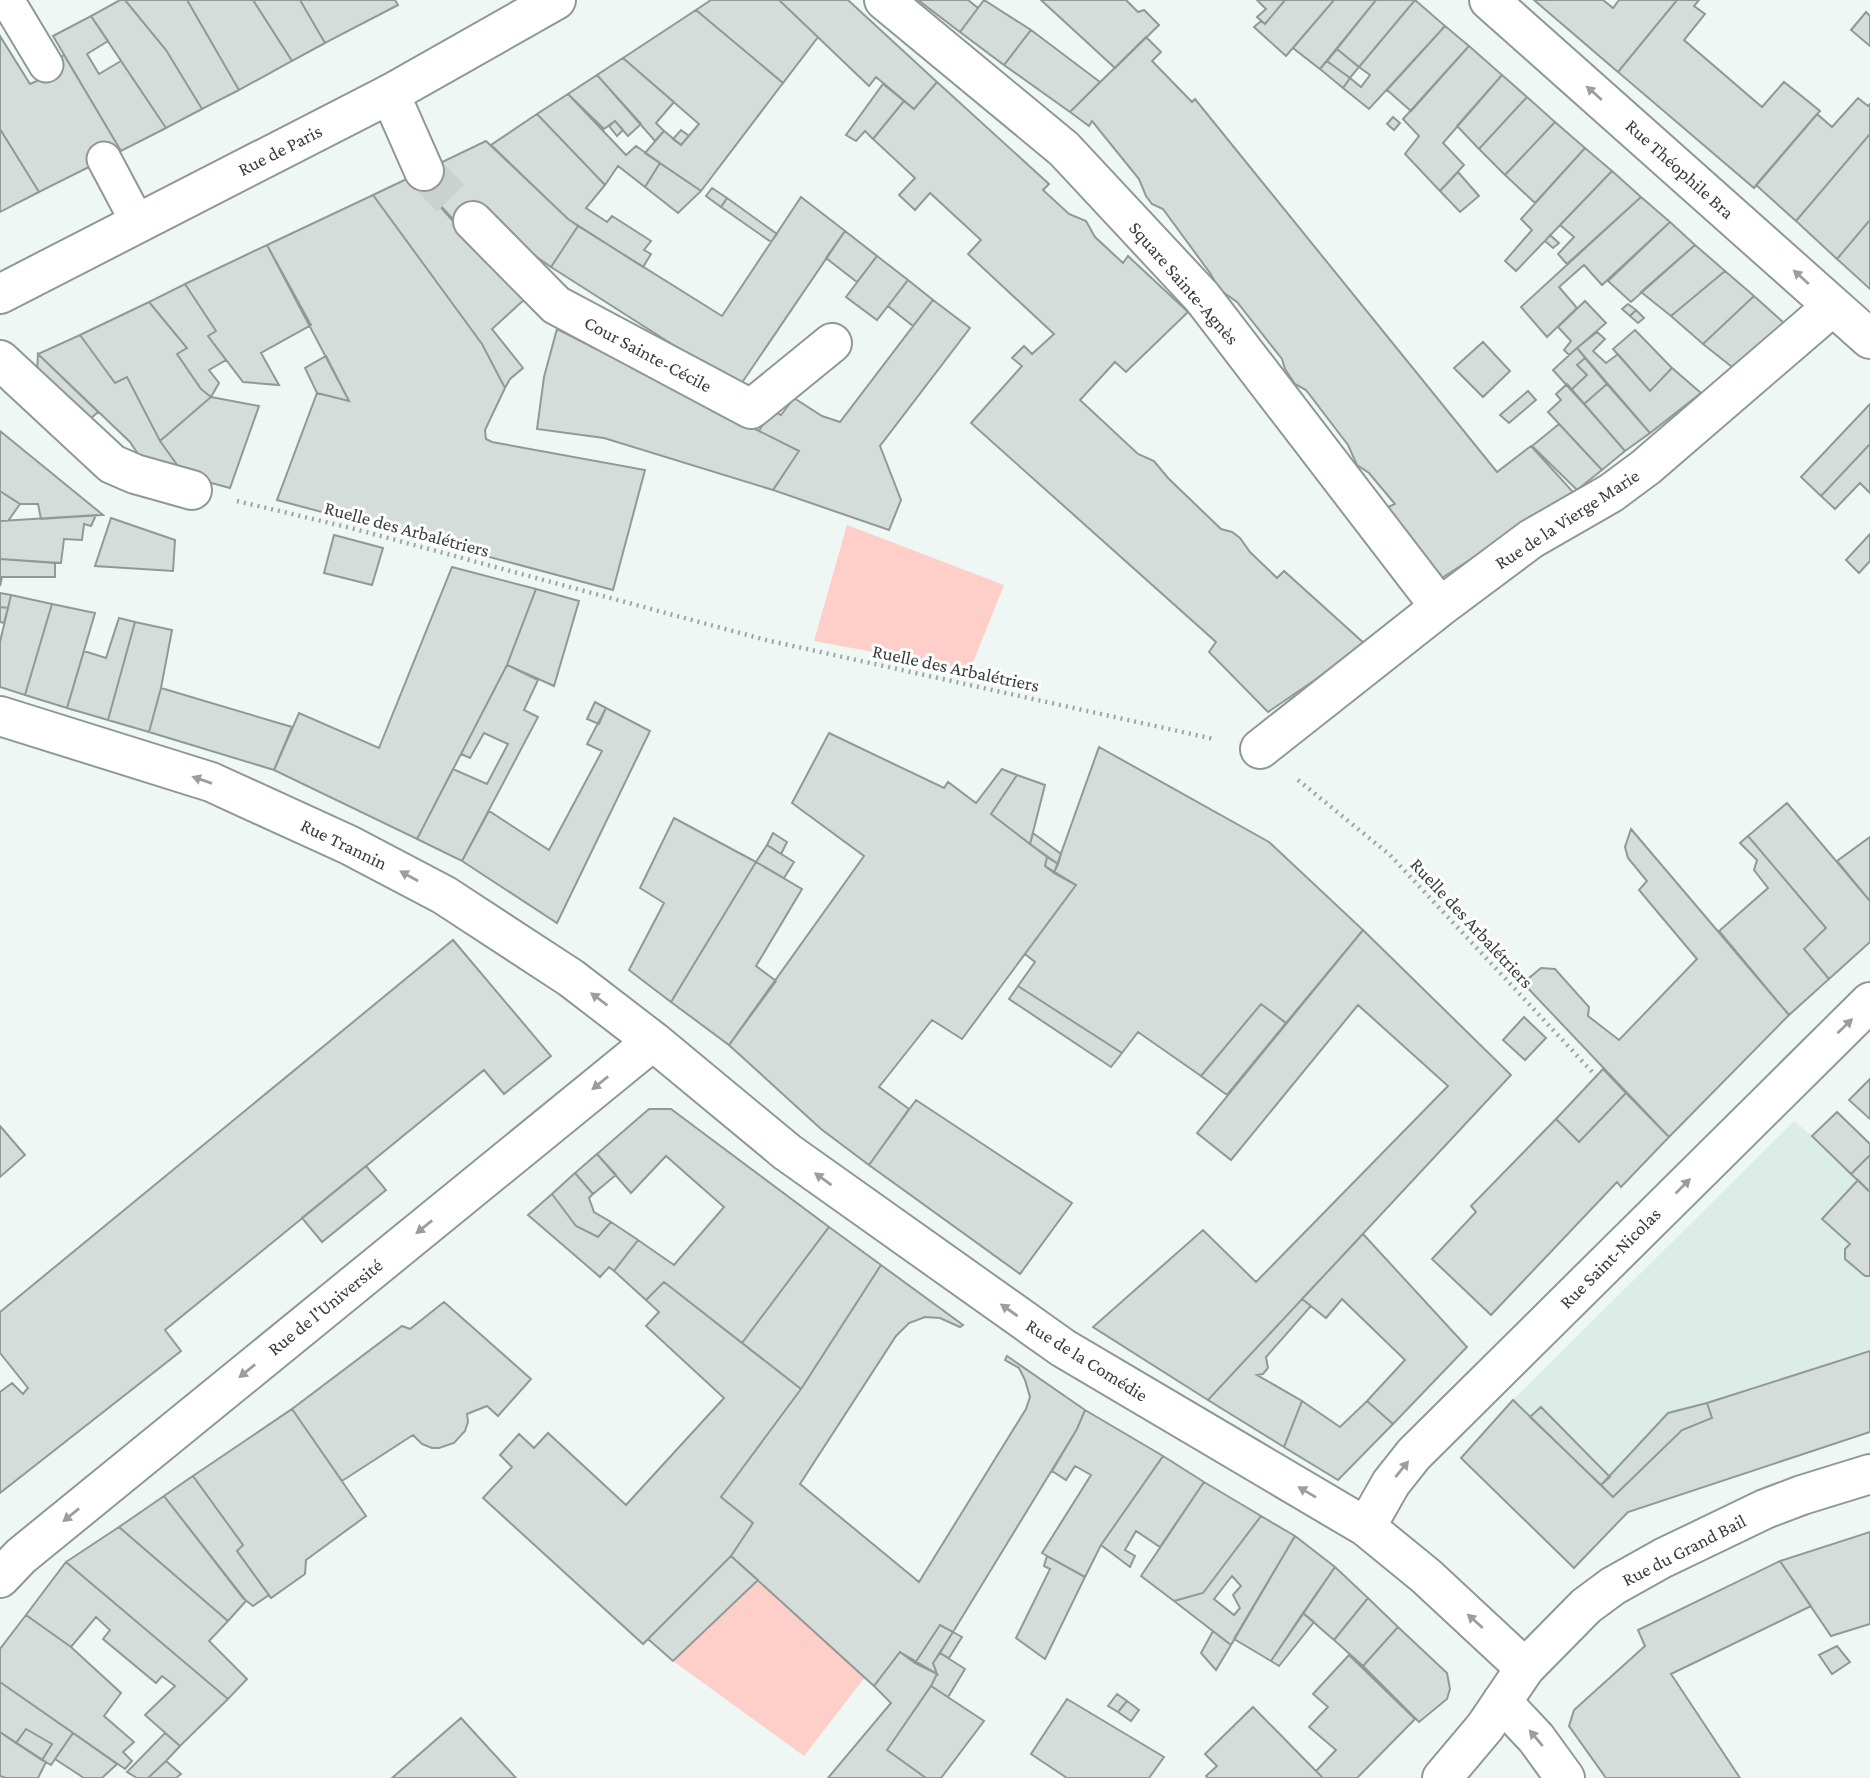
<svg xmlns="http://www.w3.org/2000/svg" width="1870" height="1778" viewBox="0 0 1870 1778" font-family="'Crimson Pro',serif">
	<rect width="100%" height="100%" fill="#eef7f4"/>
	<!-- built -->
	<path fill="#dcede8" d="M1794,1121L1812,1136L1870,1192V1432L1628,1512L1574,1568L1461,1458L1513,1400Z"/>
	<!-- green -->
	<path fill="#fecec9" d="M847,525L1004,585L970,670L814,641Z
		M758,1580L865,1677L804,1756L673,1661Z"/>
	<!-- building -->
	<path fill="#d4ddda" stroke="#919996" stroke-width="2" fill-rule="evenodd" d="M120,0H125L166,50L202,109L166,128L91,16Z
		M125,0H187L239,90L202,109L166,50Z
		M187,0H253L292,61L239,90Z
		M253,0H300L325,43L292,61Z
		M300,0H395L398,5L325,43Z
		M711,0H779L818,37L783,83L696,10Z
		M779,0H848L937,82L914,109L876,77L869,86Z
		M918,0H968L978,8L960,32Z
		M984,0L1031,30L1004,65L960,32Z
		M1041,0H1126L1138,12L1144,10L1159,25L1115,68Z
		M1257,0H1285L1265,24L1257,17L1266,9Z
		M1285,0H1334L1286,56L1254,27L1261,21L1265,24Z
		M1334,0H1376L1320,69L1293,48Z
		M1376,0H1415L1359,67L1337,49Z
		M1415,0L1445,26L1369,109L1343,88L1350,78L1361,87L1370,75L1359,67Z
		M1534,0H1603L1613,8L1619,0H1677L1618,72Z
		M1677,0H1699L1694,6L1705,14L1684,40L1762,107L1784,82L1820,111L1754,188L1618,72Z
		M696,10L783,83L701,191L645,153L664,131L681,145L699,124L623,58Z
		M1866,12L1870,16V46L1851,30Z
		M91,16L108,41L87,54L99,74L121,61L166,128L121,151L53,36Z
		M1445,26L1469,46L1411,111L1387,90Z
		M1031,30L1100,82L1070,112L1004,65Z
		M0,36L30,84L37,81L35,71L64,55L121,151L39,192L0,129Z
		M1146,37L1161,52L1152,61L1192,102L1195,99L1497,472L1531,446L1573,492L1442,578L1386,508L1395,504L1369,473L1357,465L1348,445L1306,390L1295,384L1285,369L1282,359L1237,302L1220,290L1210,273L1163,209L1152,204L1146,196L1139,179L1092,121L1089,126L1070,112Z
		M1469,46L1502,75L1443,143L1464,165L1440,191L1405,154L1419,136L1403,119Z
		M1337,49L1359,67L1350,78L1327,61Z
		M623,58L674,102L656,123L664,131L655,141L597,75Z
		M1327,61L1350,78L1343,88L1320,69Z
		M597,75L641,124L628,136L615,121L604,129L568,94Z
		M1502,75L1527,97L1479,149L1457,126Z
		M937,82L1049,184L1043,190L1069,214L1086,221L1095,237L1123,263L1128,256L1188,312L1126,372L1115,362L1080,400L1138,454L1154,461L1168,478L1221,529L1232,532L1240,538L1250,552L1277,578L1284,571L1366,645L1268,712L1209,652L1216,642L971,423L1022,366L1012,358L1024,346L1032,354L1054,334L968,254L981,240L930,193L915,210L899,195L915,178L873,139L904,101L914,109Z
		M883,84L904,101L873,139L865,131L856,141L846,135Z
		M568,94L626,155L636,146L660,163L645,187L618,166L605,185L537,114Z
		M1527,97L1555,122L1505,175L1479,149Z
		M1858,98L1868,106L1870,104V134L1796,221L1756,185L1817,114L1832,127Z
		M537,114L605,185L586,208L607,222L612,216L651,241L644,250L651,254L643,267L568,219L491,145Z
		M1393,117L1400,123L1394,130L1387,124Z
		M615,121L623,130L617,136L609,126Z
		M1555,122L1585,148L1535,203L1505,175Z
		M0,129L39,192L0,212Z
		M681,130L689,136L681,145L673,139Z
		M1870,134V220L1837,259L1796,221Z
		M486,141L568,219L578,226L551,267L480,217L460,229L413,176Z
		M1585,148L1612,171L1516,271L1505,261L1532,230L1521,219Z
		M660,163L701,191L678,213L645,187Z
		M1612,171L1641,197L1567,264L1558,254L1574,237L1560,225Z
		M1458,172L1479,196L1460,212L1440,191Z
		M413,176L526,298L492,329L523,368L510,379L505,388L482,344L373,195Z
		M712,188L727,198L721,207L706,196Z
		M373,195L482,344L505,388L485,430L486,439L492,442L645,470L613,590L277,500L317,393L349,401L267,245Z
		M801,197L845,231L739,387L551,267L578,226L722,316Z
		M1641,197L1670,222L1602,285L1584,265L1559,287L1577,308L1547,337L1521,307Z
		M727,198L777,234L771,242L721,207Z
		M1870,220V289L1837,259Z
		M1670,222L1695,245L1631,302L1608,281Z
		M845,231L877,256L857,282L826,258Z
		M1550,235L1559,243L1553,248L1545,241Z
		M267,245L311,325L261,353L279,385L243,382L208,336L216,331L185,284Z
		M1695,245L1725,271L1671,316L1641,292Z
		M877,256L908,280L877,320L846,297Z
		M1725,271L1754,296L1703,344L1671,316Z
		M908,280L933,300L913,326L888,306Z
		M185,284L216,331L208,336L226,360L209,370L219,383L211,397L201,389L177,354L187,348L149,302Z
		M1754,296L1784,323L1732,367L1703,344Z
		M933,300L970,328L880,446L901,500L889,530L773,490L799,451L759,431L771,410L781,415L794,398L822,416L840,422Z
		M1585,301L1606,323L1569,355L1564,350L1571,341L1558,327Z
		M149,302L187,348L177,354L201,389L211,397L160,441L127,377L115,383L80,335Z
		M1628,304L1636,310L1630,316L1622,309Z
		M1636,310L1644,318L1638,323L1630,316Z
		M557,329L759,431L799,451L773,490L604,438L537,429L544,377Z
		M1635,330L1672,368L1650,391L1613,349Z
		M1597,332L1605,339L1593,351L1606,363L1618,354L1650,391L1672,368L1701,393L1650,433L1577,348Z
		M80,335L115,383L127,377L160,441L185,476L150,472L130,442L38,354Z
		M1483,342L1510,371L1483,397L1454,368Z
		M1577,348L1585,358L1577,365L1587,375L1571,390L1553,370Z
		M38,354L98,412L89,420L37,374Z
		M326,356L349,401L317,393L305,368Z
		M1585,358L1607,384L1584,404L1571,390L1587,375L1577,365Z
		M1567,384L1625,451L1602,470L1548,412L1561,400L1556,394Z
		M1607,384L1650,433L1625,451L1584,404Z
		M1528,391L1536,400L1509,423L1500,415Z
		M211,397L259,406L230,488L185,476L160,441Z
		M1870,404V444L1821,496L1801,477Z
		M1559,424L1602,470L1577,490L1532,446Z
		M0,431L103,515L41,519L38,504H20L0,491Z
		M1870,444V493L1860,483L1835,509L1821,496Z
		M0,491L20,504L8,521H0Z
		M96,515L91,526L84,524L82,540L64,539L61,563L0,559V521Z
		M111,518L175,540L173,571L95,566Z
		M1870,534V561L1859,573L1846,560Z
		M334,535L383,548L372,585L324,573Z
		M0,559L55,563V577H2L0,586Z
		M452,567L536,589L507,665L417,839L274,770L299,713L379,748Z
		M536,589L579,601L554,686L507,665Z
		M0,593L11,595L8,608L0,607Z
		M11,595L52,604L25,695L0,687V642Z
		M52,604L95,613L67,708L25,695Z
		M0,607L8,608L4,623L0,622Z
		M119,618L135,622L108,720L67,708L84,651L106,658Z
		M135,622L172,630L161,688L149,732L108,720Z
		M507,665L538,680L524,710L538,717L462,861L417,839L453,769L487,784L508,744L484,733L470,758L461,754Z
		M161,688L292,727L274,770L149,732Z
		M595,702L606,708L599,724L587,719Z
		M606,708L650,731L557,923L462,861L489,811L549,850L602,751L587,744Z
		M829,733L944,788L948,782L976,803L1002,769L1017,775L991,814L1047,857L1045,866L1076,885L962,1039L932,1020L879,1087L909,1109L869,1165L821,1129L729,1045L864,856L792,803Z
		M1099,747L1269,842L1363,930L1286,1023L1261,1004L1201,1076L1138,1032L1122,1053L1018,986L1035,962L1025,954L1076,885L1054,873Z
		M1017,775L1045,785L1030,844L991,814Z
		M1787,803L1870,901V942L1829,979L1804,949L1826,928L1748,836Z
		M674,818L756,862L671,1002L629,970L664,903L640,888Z
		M1631,829L1789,1015L1669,1137L1523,983L1541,968L1555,969L1589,1007L1588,1016L1619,1040L1697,959L1639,890L1647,881L1628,858L1625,847Z
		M773,833L787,842L781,854L767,845Z
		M1033,833L1061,854L1058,864L1030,844Z
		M1748,836L1826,928L1804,949L1829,979L1789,1015L1719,931L1768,888L1754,870L1757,860L1740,843Z
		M1870,837V901L1837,861Z
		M767,845L794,862L784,878L756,862Z
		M1047,857L1058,864L1054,873L1045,866Z
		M756,862L802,889L756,966L776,981L729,1045L671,1002Z
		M1363,930L1511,1075L1208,1400L1093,1327L1203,1230L1256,1282L1448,1086L1358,1005L1231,1160L1197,1133Z
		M453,940L551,1056L504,1094L484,1070L165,1330L181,1351L0,1493V1392L12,1383L23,1394L28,1388L0,1353V1312Z
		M1018,986L1122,1053L1111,1067L1009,999Z
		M1261,1004L1286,1023L1227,1095L1201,1076Z
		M1524,1017L1546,1038L1525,1060L1503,1040Z
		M1603,1069L1626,1093L1579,1142L1556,1119Z
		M1870,1079V1119L1849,1100Z
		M1626,1093L1669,1137L1621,1187L1617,1182L1491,1315L1432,1259L1476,1212L1471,1206L1556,1119L1579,1142Z
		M916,1100L1072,1203L1020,1274L869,1165Z
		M649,1109H671L829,1227L742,1343L664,1282L646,1300L614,1271L638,1240L674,1265L724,1207L666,1156L631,1193L597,1154Z
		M1837,1112L1870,1144V1155L1851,1174L1812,1136Z
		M0,1126L25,1155L0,1177Z
		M597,1154L616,1175L593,1194L575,1173Z
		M1870,1155V1192L1851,1174Z
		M366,1166L386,1190L322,1242L302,1218Z
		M575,1173L593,1194L589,1198L594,1212L611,1222L598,1237L576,1226L552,1194Z
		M1858,1180L1870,1192V1276H1865L1845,1259V1249L1850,1244L1822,1219Z
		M552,1194L576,1226L598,1237L611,1222L638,1240L614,1271L609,1267L600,1277L528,1215Z
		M829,1227L881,1265L801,1389L742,1343Z
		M1363,1234L1467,1347L1393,1424L1367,1401L1405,1360L1342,1299L1326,1318L1302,1299Z
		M881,1265L963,1325L960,1327L940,1318L925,1317L909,1323L896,1336L800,1484L919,1582L1026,1409L1030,1397L1025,1380L1019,1368L1005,1360L1007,1356L1085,1410L1077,1429L953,1632L940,1625L915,1663L900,1652L874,1686L731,1556L753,1523L721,1497L801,1389Z
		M664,1282L801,1389L721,1497L753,1523L731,1556L643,1644L483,1498L512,1467L500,1455L519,1434L534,1448L548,1433L626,1505L724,1398L646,1326L659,1312L646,1300Z
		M1302,1299L1311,1306L1266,1357L1268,1368L1263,1374L1257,1375L1302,1401L1284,1447L1208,1400Z
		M444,1302L531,1379L498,1416L487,1406L467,1414L468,1422L465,1431L454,1443L439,1448H432L422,1444L413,1435L342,1481L292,1409L402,1326L410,1329Z
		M1870,1351V1432L1628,1512L1574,1568L1461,1458L1513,1400L1613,1497L1682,1430L1712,1418L1707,1403Z
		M1302,1401L1340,1427L1367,1401L1393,1424L1338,1480L1284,1447Z
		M1707,1403L1712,1418L1682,1430L1613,1497L1601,1485L1668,1413Z
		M1541,1407L1610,1477L1601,1485L1530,1417Z
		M292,1409L366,1516L306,1560L305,1574L271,1598L237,1551L243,1545L193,1476Z
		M1085,1410L1163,1456L1101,1545L1085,1577L1042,1553L1091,1475L1075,1466L1066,1480L1052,1471L1077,1429Z
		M1163,1456L1204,1482L1160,1547L1136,1531L1125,1550L1135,1556L1130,1567L1101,1545Z
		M193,1476L243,1545L237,1551L269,1595L253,1606L243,1598L164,1496Z
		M1204,1482L1261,1516L1203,1593L1174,1601L1141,1576Z
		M164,1496L246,1601L228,1621L119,1527Z
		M1261,1516L1295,1536L1231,1645L1174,1601L1203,1593ZM1232,1576L1241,1586L1233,1595L1240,1608L1234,1615L1214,1599Z
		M119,1527L228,1621L209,1641L247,1679L228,1699L66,1562Z
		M1870,1532V1624L1831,1636L1780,1561Z
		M1295,1536L1335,1567L1271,1661L1234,1639Z
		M731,1556L758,1580L673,1661L648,1639Z
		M1047,1556L1085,1577L1045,1659L1016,1638L1050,1569L1044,1566Z
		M1780,1561L1811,1606L1671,1674L1740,1778H1606L1569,1726L1574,1710L1645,1646L1638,1630Z
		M66,1562L228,1699L180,1746L145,1715L175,1686L162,1676L156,1683L103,1639L110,1630L96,1617L71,1647L26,1615Z
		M1335,1567L1368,1598L1334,1640L1303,1613Z
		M1368,1598L1398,1627L1363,1666L1334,1640Z
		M1303,1613L1314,1622L1279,1666L1271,1661Z
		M26,1615L71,1647L121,1693L104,1716L134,1742L123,1752L132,1761L125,1769L0,1682V1649Z
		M940,1625L953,1632L933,1663L937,1674L915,1663Z
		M1398,1627L1447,1673L1450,1689L1447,1699L1419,1722L1363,1666Z
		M1213,1631L1231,1645L1216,1670L1201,1653Z
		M953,1632L962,1637L949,1658L940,1653Z
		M1837,1646L1850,1662L1832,1674L1819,1655Z
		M900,1652L937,1674L931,1686L887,1750L926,1778H828L891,1703L874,1686Z
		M940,1653L965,1669L948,1697L931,1686L937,1674L933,1663Z
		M1349,1655L1415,1719L1357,1778H1323L1316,1771L1336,1750L1309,1727L1328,1707L1313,1694Z
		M0,1682L73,1733L51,1765L42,1760L52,1744L26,1729L16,1743L0,1732Z
		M931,1686L984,1721L941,1778H926L887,1750Z
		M1117,1694L1127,1701L1118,1712L1108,1706Z
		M1067,1699L1164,1757L1149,1778H1067L1031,1754Z
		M1127,1701L1139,1710L1131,1721L1118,1712Z
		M1253,1707L1316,1771L1323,1778H1208L1206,1776L1217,1766L1205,1754Z
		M461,1718L516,1778H392Z
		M26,1729L52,1744L42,1760L16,1743Z
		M0,1732L46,1762L38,1778H6L0,1776Z
		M73,1733L117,1764L102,1778H84L55,1759Z
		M165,1733L180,1746L166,1761L148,1778H137L127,1772Z
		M166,1761L181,1774L176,1778H148Z"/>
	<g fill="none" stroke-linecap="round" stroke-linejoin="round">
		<!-- street-tunnel -->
		<path stroke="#cad2cf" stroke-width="38" stroke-dasharray="38 19" stroke-linecap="butt" d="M424,171L473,221"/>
		<!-- lane casing -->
		<g stroke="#909896" stroke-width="37">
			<path id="lane" d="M7,0L46,65
				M104,159L138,223"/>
		</g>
		<!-- street casing -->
		<g stroke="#909896" stroke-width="42">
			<path id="street" d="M884,0L1064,149L1202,297L1440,607
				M1489,0L1870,339
				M390,94L424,171
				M473,221L556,305L751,409L832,343
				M0,360L112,464L135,474L192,490
				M0,716L211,782L349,845L444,895L571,978L653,1041L787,1152L1063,1348L1366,1527L1426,1576L1525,1668
				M1260,749L1440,607L1531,539L1611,493L1646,467L1833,306
				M1366,1527L1391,1483L1414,1454L1870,1002
				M0,1578L21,1556L653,1041
				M1502,1702L1536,1738L1565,1778"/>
		</g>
		<!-- secondary casing -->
		<g stroke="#909896" stroke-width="42">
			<path id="secondary" d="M0,294L390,94L556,0
				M1442,1778L1485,1727L1525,1668L1586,1606L1613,1586L1663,1558L1765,1509L1802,1495L1870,1474"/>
		</g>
		<!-- path -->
		<path stroke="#9ea5a3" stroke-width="4.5" stroke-dasharray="2 5" stroke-linecap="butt" d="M237,501L351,528L766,640L1214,739
			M1298,780L1390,855L1596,1076"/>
		<!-- lane -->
		<use href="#lane" stroke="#fff" stroke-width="33"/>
		<!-- street -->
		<use href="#street" stroke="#fff" stroke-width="38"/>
		<!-- secondary -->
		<use href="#secondary" stroke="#fff" stroke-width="38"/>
	</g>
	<!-- one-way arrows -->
	<defs><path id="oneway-solid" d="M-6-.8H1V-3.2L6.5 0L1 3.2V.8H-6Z" transform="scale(1.75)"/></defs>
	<g fill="#9c9e9e">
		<use href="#oneway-solid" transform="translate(1594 93) rotate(-138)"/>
		<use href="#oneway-solid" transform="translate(1801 277) rotate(-138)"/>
		<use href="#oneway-solid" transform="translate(202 780) rotate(-161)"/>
		<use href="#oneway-solid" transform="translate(409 876) rotate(-151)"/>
		<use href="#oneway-solid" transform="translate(599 999) rotate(-143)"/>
		<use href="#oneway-solid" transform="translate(1845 1026) rotate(-44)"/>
		<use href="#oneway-solid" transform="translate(600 1083) rotate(141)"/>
		<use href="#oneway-solid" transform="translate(823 1179) rotate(-144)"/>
		<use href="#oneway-solid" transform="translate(1683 1186) rotate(-45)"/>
		<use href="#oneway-solid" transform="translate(424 1227) rotate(141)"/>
		<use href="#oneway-solid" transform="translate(1009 1310) rotate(-145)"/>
		<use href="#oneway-solid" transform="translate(247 1371) rotate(141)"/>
		<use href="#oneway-solid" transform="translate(1402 1469) rotate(-51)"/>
		<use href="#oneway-solid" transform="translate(1307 1492) rotate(-149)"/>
		<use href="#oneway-solid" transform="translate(71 1515) rotate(141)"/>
		<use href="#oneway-solid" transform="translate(1475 1621) rotate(-138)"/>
		<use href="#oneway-solid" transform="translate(1536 1738) rotate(-130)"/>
	</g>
	<g text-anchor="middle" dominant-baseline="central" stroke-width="6" stroke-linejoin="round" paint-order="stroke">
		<!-- street labels -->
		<g font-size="19" fill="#393d3c" stroke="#fff">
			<text transform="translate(280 150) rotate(-27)">Rue de Paris</text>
			<text transform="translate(1680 169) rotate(42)">Rue Théophile Bra</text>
			<text transform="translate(1184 283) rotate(49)">Square Sainte-Agnès</text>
			<text transform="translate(648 354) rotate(28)">Cour Sainte-Cécile</text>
			<text transform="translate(1567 519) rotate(-33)">Rue de la Vierge Marie</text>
			<text transform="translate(407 529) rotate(15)">Ruelle des Arbalétriers</text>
			<text transform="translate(956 668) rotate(12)">Ruelle des Arbalétriers</text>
			<text transform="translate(344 844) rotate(26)">Rue Trannin</text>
			<text transform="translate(1472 923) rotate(47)">Ruelle des Arbalétriers</text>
			<text transform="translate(1610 1258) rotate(-45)">Rue Saint-Nicolas</text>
			<text transform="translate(325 1307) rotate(-39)">Rue de l'Université</text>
			<text transform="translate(1087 1360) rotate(32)">Rue de la Comédie</text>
			<text transform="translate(1684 1550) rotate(-27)">Rue du Grand Bail</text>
		</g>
	</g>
</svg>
